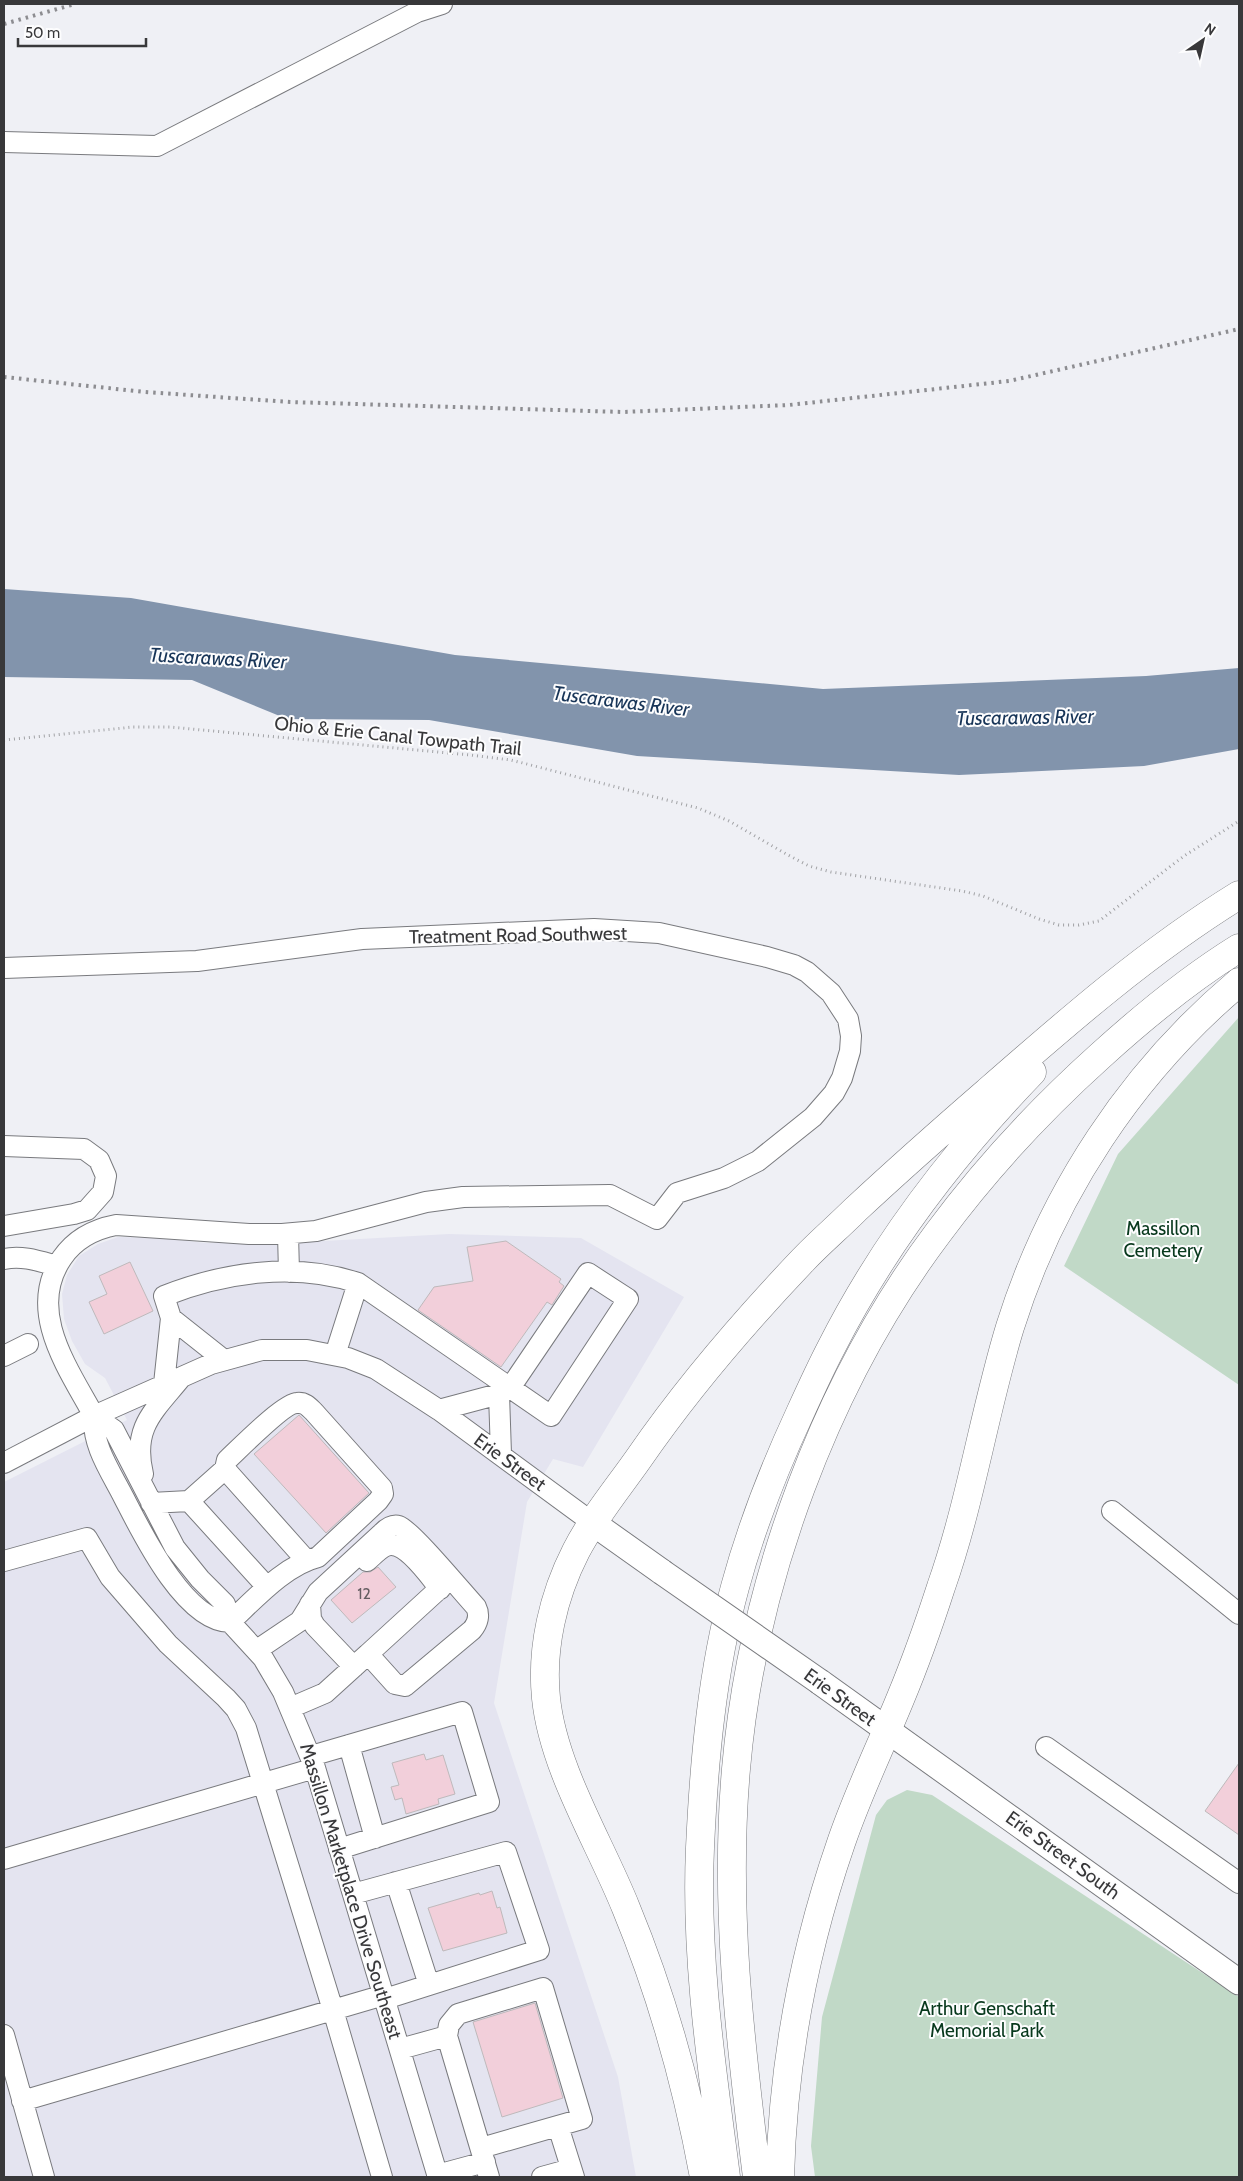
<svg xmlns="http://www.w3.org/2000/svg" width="1243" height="2181" viewBox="0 0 1243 2181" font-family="Cabin,sans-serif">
	<rect width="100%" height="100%" fill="#eff0f5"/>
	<!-- built -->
	<path fill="#e4e4f0" d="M449,1234L581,1238L684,1297L583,1467L553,1459L527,1502L494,1703L618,2077L636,2177H4V1482L127,1420L105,1378L85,1364L72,1341L64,1319L62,1294L67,1275L79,1256L98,1244L118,1237L160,1238L206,1243L324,1241Z"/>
	<!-- green -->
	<path fill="#c1d9c7" d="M1239,1017V1385L1064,1266L1118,1154Z
		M907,1790L932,1795L1239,1997V2177H815L811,2146L822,2017L876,1815L887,1800Z"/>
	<!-- water -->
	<path fill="#8294ac" d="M4,589L131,598L455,655L823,689L1146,676L1239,668V749L1144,766L959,775L637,756L429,720L287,719L192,680L4,677Z"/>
	<!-- building -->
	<path fill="#f2cfda" stroke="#beb9bb" d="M506,1241L561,1279L559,1282L564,1286L552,1305L547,1302L501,1367L418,1310L434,1287L473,1281L467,1247Z
		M130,1262L153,1311L104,1334L89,1302L107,1294L99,1276Z
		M299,1415L369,1493L326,1533L254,1454Z
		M378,1567L396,1587L352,1623L331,1600L363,1572H370Z
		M424,1754L426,1760L443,1755L455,1794L438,1799L439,1804L406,1814L402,1798L395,1800L391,1787L399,1785L392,1763Z
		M1239,1763V1835L1205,1811Z
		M492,1891L497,1908L500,1907L507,1933L443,1951L428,1908L479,1893L480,1895Z
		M535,2003L563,2098L502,2117L473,2022Z"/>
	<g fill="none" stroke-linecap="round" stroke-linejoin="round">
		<!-- minor casing -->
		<g stroke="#797a7e" stroke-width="22">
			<path id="minor" d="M4,142L157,146L417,12L442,4
				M4,968L197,961L362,939L594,929L659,933L767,957L794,965L807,972L831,993L848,1019L851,1036L850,1051L842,1078L834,1093L813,1117L758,1161L724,1178L677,1193L657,1219L610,1195L463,1197L426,1202L316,1231L282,1234H249L116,1225C95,1229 75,1239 62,1258C26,1311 68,1368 94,1416
				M4,1146L84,1149L99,1160L106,1176L103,1192L87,1210L74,1214L4,1226
				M288,1234L289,1272
				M4,1259C22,1255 39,1261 57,1266
				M171,1318L224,1360
				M335,1355L358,1283
				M4,1356L28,1344
				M164,1384L171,1318L164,1296C225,1272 295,1262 358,1283L551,1416L628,1299L588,1273L510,1388
				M439,1410L499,1394
				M94,1416L114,1430L175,1548L200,1579L225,1604L230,1622L263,1658L283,1692L315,1768L438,2177
				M94,1416C92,1446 111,1472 124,1498C142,1533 185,1622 230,1622
				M501,1454L499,1394L505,1385
				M4,1463L94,1416L211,1364L262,1350H307L348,1358L376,1369L439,1410L593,1523
				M225,1469L306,1560
				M143,1474C132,1428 153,1412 180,1379
				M189,1501L267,1587
				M151,1503L189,1501L225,1469L227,1460C239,1449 284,1403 297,1403C305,1402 309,1407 314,1412L382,1488L383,1494L378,1501L318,1557C285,1565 254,1600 230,1622
				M1112,1511L1239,1614
				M4,1561L87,1538L110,1577L168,1644L226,1698L236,1709L246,1728L333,2010L382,2177
				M367,1561C373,1556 379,1549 386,1546C405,1539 429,1576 440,1589
				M310,1604L311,1619L315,1626L354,1667
				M257,1650L300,1621L318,1592L382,1533C386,1529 392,1524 399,1526C410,1529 464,1594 476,1607C480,1615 478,1623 472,1630L405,1686L395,1684L368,1654L450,1579
				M290,1708L325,1693L368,1654
				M349,1745L375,1838
				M1046,1747L1239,1883
				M311,1756L462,1712L489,1802L339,1849
				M4,1859L315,1768
				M396,1882L429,1985
				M353,1894L506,1852L539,1950L385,1999
				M4,2035L44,2177
				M447,2036L489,2177
				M400,2049L447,2036L449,2025L458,2014L543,1988L582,2119L481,2148
				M22,2101L384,1995
				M558,2126L574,2177
				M437,2175L485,2162
				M542,2177L571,2169"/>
		</g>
		<!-- major casing -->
		<g stroke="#797a7e" stroke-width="27">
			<path id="major" d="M593,1523L662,1572
				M820,1682L1239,1982"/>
		</g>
		<!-- highway casing -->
		<g stroke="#797a7e" stroke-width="29">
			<path id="highway" d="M704,2177C687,2085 662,1995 626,1908C600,1843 553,1768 546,1698C541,1648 553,1596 576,1551C593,1518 618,1488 639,1458C688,1387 744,1322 803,1260C819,1243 838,1227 855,1210C898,1170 942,1131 987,1092C1067,1022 1148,951 1239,895
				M726,2177C712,2069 695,1958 700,1848C704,1761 712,1671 735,1587C751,1528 774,1469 800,1413C810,1391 820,1369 831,1348C882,1247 953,1154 1032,1072
				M757,2177C740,2041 724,1906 736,1769C752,1583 826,1382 938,1233C986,1168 1040,1110 1100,1056C1144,1016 1189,979 1239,948
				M780,2177C783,2064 804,1950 841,1843C858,1793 881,1746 901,1697C916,1661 929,1624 941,1587C971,1502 984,1412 1010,1327C1052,1193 1132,1072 1239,982"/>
		</g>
		<!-- path -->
		<path stroke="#a1a2a5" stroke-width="3" stroke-dasharray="1 4" stroke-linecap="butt" d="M4,740L133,727H170L470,755L511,760L698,808L729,821L788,855L809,866L831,872L962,891L983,896L1039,919L1059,925H1079L1099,921L1184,856L1239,821"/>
		<!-- minor -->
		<use href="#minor" stroke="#fff" stroke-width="20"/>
		<!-- major -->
		<use href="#major" stroke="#fff" stroke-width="25"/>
		<!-- highway -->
		<use href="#highway" stroke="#fff" stroke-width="28"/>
		<!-- rail -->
		<path stroke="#8d8d91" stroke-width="4" stroke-dasharray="2.5 5" stroke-linecap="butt" d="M4,24L75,4
			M4,377L145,392L290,402L623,412L789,405L1009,381L1239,329"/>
		<!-- major-bridge casing -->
		<g stroke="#797a7e" stroke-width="27" stroke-linecap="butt">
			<path id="major-bridge" d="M662,1572L820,1682"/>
		</g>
		<!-- major-bridge -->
		<use href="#major-bridge" stroke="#fff" stroke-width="25"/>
	</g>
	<g text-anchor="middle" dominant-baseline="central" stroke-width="4" stroke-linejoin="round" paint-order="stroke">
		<!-- number labels -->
		<g font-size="16" fill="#665e62">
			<text x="364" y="1593">12</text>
		</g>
		<!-- street labels -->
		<g font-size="19" fill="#38383a" stroke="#fdfdfe">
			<text transform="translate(398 736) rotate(6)">Ohio &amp; Erie Canal Towpath Trail</text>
			<text transform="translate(518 935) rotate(-1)">Treatment Road Southwest</text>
			<text transform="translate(510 1462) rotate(36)">Erie Street</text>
			<text transform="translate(840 1697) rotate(36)">Erie Street</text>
			<text transform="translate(1063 1855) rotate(36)">Erie Street South</text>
			<text transform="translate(351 1891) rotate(73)">Massillon Marketplace Drive Southeast</text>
		</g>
		<!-- park labels -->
		<g font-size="19" fill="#08391d" stroke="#fdfdfe">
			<text x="1163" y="1228">Massillon<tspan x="1163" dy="22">Cemetery</tspan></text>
			<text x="987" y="2008">Arthur Genschaft<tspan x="987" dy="22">Memorial Park</tspan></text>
		</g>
		<!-- water labels -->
		<g font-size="20" font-style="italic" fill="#183558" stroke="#fdfdfe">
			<text transform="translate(218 658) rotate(3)">Tuscarawas River</text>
			<text transform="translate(621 701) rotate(7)">Tuscarawas River</text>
			<text transform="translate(1025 717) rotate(-1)">Tuscarawas River</text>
		</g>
	</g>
	<!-- border -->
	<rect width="1243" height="2181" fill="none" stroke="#38383a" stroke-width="10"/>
	<!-- north arrow -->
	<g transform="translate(1203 40) rotate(34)" stroke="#fdfdfe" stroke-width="4" paint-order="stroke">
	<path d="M0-4L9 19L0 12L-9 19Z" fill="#38383a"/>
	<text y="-8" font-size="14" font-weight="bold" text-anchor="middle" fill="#38383a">N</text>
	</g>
	<!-- scale -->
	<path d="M18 38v8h128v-8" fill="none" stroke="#38383a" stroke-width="2.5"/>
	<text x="25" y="38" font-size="15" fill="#38383a" stroke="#fdfdfe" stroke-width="4" paint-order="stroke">50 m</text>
</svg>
